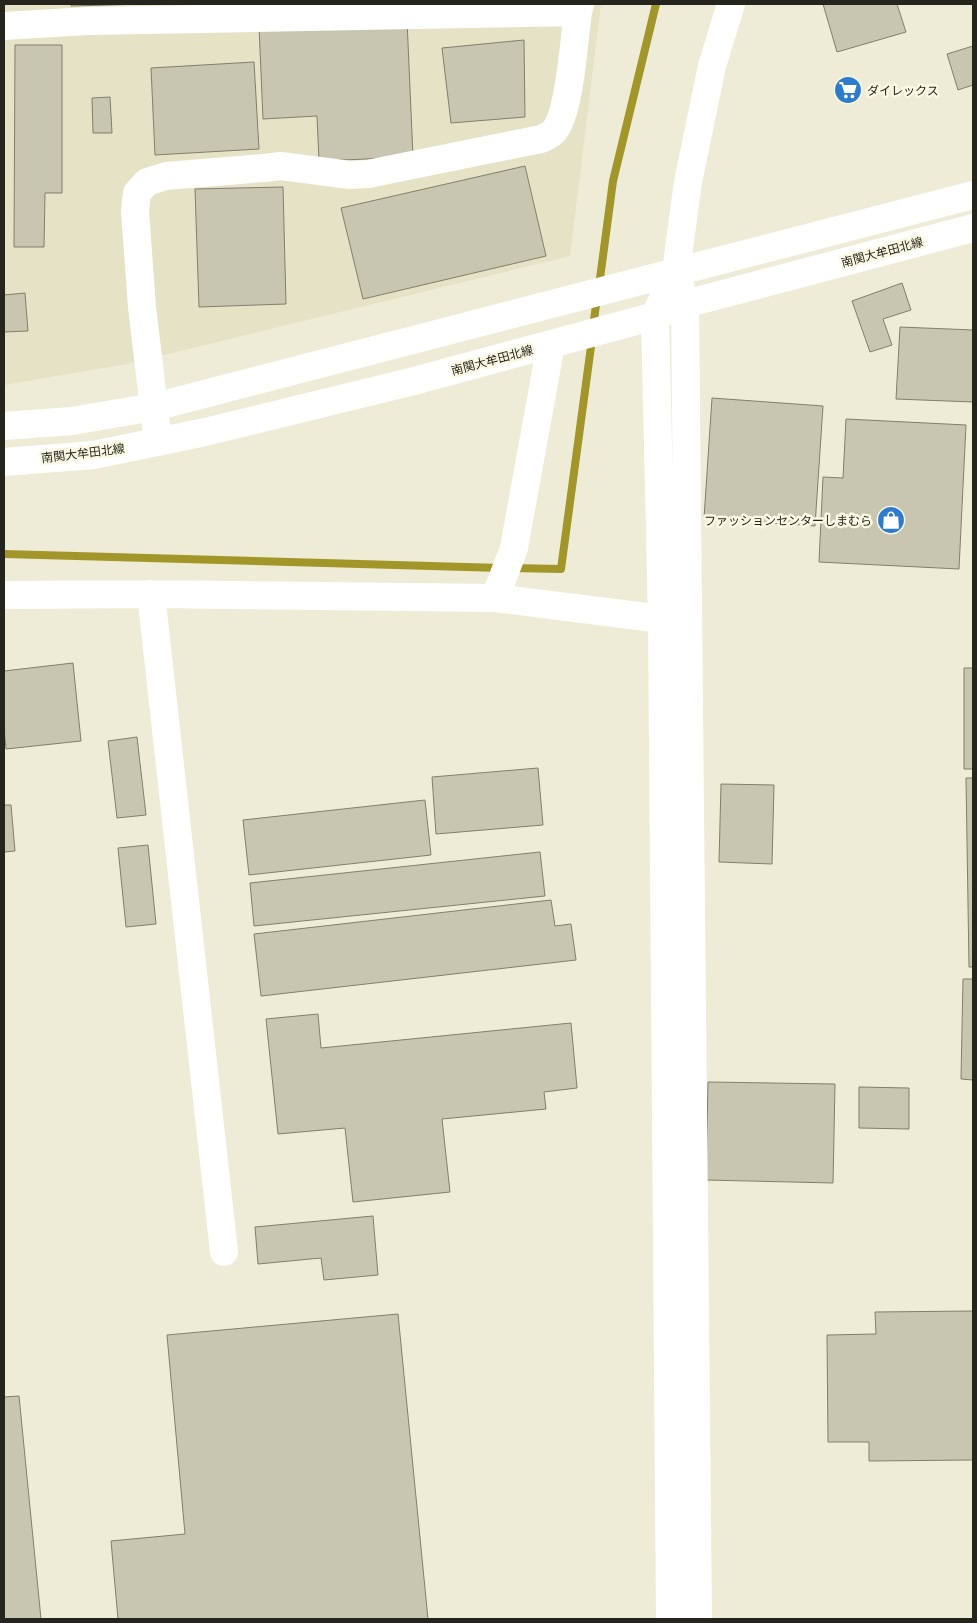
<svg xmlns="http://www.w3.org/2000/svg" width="977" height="1623" viewBox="0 0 977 1623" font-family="'Libre Baskerville','Noto Sans JP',serif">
	<rect width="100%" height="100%" fill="#eeecd6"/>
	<!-- built -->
	<path fill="#e5e2c5" d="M4,4H601L570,256L127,364L4,385Z"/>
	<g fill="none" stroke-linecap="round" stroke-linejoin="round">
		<!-- stream -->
		<path stroke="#a29529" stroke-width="8" d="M599,286L613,181L656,4
			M593,328L597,297
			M4,554L501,568
			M512,568L561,569L592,339"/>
	</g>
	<!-- building -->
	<path fill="#c8c6b1" stroke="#817f6b" d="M71,4H143L71,6Z
		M823,4H897L906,32L837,52Z
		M407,20L413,157L319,161L317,116L263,119L259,26Z
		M524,40L525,117L451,123L442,48Z
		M15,45H62V193H45L44,247H14Z
		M973,46V85L958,90L947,54Z
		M254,62L259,149L155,155L151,68Z
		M110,97L112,133H93L92,98Z
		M525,166L546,256L363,299L341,208Z
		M283,187L286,304L199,307L195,189Z
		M902,283L911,310L883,319L892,345L870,352L852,301Z
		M25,293L28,331L4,332V295Z
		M900,327L973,330V402L896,399Z
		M712,398L823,406L815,526L704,518Z
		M846,419L966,425L959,569L819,562L823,477L843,478Z
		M73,663L81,741L6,749L4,729V671Z
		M964,668H973V769H964Z
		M137,737L146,815L117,818L108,741Z
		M538,768L543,825L436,834L432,777Z
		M966,778H973V967H969Z
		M721,784L774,785L772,864L719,862Z
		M425,800L431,855L249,875L243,820Z
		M4,805H11L15,851L4,852Z
		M148,845L156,924L126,927L118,848Z
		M540,852L545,896L254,926L250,883Z
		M551,900L555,926L571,924L576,960L261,996L254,934Z
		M963,979H973V1080L961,1079Z
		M318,1014L321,1048L571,1023L577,1088L544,1092L546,1109L442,1119L450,1192L353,1202L345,1128L278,1134L266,1019Z
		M708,1082L835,1084L833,1183L706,1180Z
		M859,1087L909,1088V1129L859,1128Z
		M373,1216L378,1275L324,1280L321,1258L258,1264L255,1227Z
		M973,1311V1460L869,1461V1442H828L827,1335L876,1334L875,1312Z
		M398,1314L428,1619H118L111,1541L185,1534L167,1335Z
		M19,1396L41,1619H4V1397Z"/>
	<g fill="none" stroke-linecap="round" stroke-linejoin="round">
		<!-- minor -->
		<path stroke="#fff" stroke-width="28" d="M4,26L88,21L578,12
			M679,282L685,304L698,1619
			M158,442L142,307L135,211L137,193L147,182L166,176L264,168L281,166L350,175L368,174L541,139C545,137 551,135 554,131C570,114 574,38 578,12L580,4
			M151,594L224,1252
			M4,595L151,594L495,598L678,621
			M495,598L514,548L551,344
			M670,1619L662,620L655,316L676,271L688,182L712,66L731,4"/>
		<!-- major -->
		<path stroke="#fff" stroke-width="28" d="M4,426L72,421L154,407L973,195
			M4,462L94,455L205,432L414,381L551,344L655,316L685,304L973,228"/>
	</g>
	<!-- icons -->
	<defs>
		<g id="supermarket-disc" transform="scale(1.4375)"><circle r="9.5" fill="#2e7bcb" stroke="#fbf9e3"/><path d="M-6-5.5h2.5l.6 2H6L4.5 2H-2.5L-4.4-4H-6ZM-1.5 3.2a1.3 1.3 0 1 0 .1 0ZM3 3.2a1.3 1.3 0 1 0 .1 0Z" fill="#fff"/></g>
		<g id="shop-disc" transform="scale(1.4375)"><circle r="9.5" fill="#2e7bcb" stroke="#fbf9e3"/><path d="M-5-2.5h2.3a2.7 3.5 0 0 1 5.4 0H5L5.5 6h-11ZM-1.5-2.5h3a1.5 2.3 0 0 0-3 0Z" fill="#fff"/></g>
	</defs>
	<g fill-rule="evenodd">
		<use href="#supermarket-disc" x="848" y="90"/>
		<use href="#shop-disc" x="891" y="520"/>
	</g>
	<g text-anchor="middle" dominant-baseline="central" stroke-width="5" stroke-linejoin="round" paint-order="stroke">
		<!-- poi labels -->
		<g font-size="12" fill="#26251d" stroke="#fbf9e3" text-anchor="start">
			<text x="867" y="90">ダイレックス</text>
			<text x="872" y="520" text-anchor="end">ファッションセンターしまむら</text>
		</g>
		<!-- street labels -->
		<g font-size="12" fill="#26251d" stroke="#fbf9e3">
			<text transform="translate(882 252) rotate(-15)">南関大牟田北線</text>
			<text transform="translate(492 360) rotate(-15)">南関大牟田北線</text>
			<text transform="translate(83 453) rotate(-7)">南関大牟田北線</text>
		</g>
	</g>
	<!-- border -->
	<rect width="977" height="1623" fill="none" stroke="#26251d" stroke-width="10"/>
</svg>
